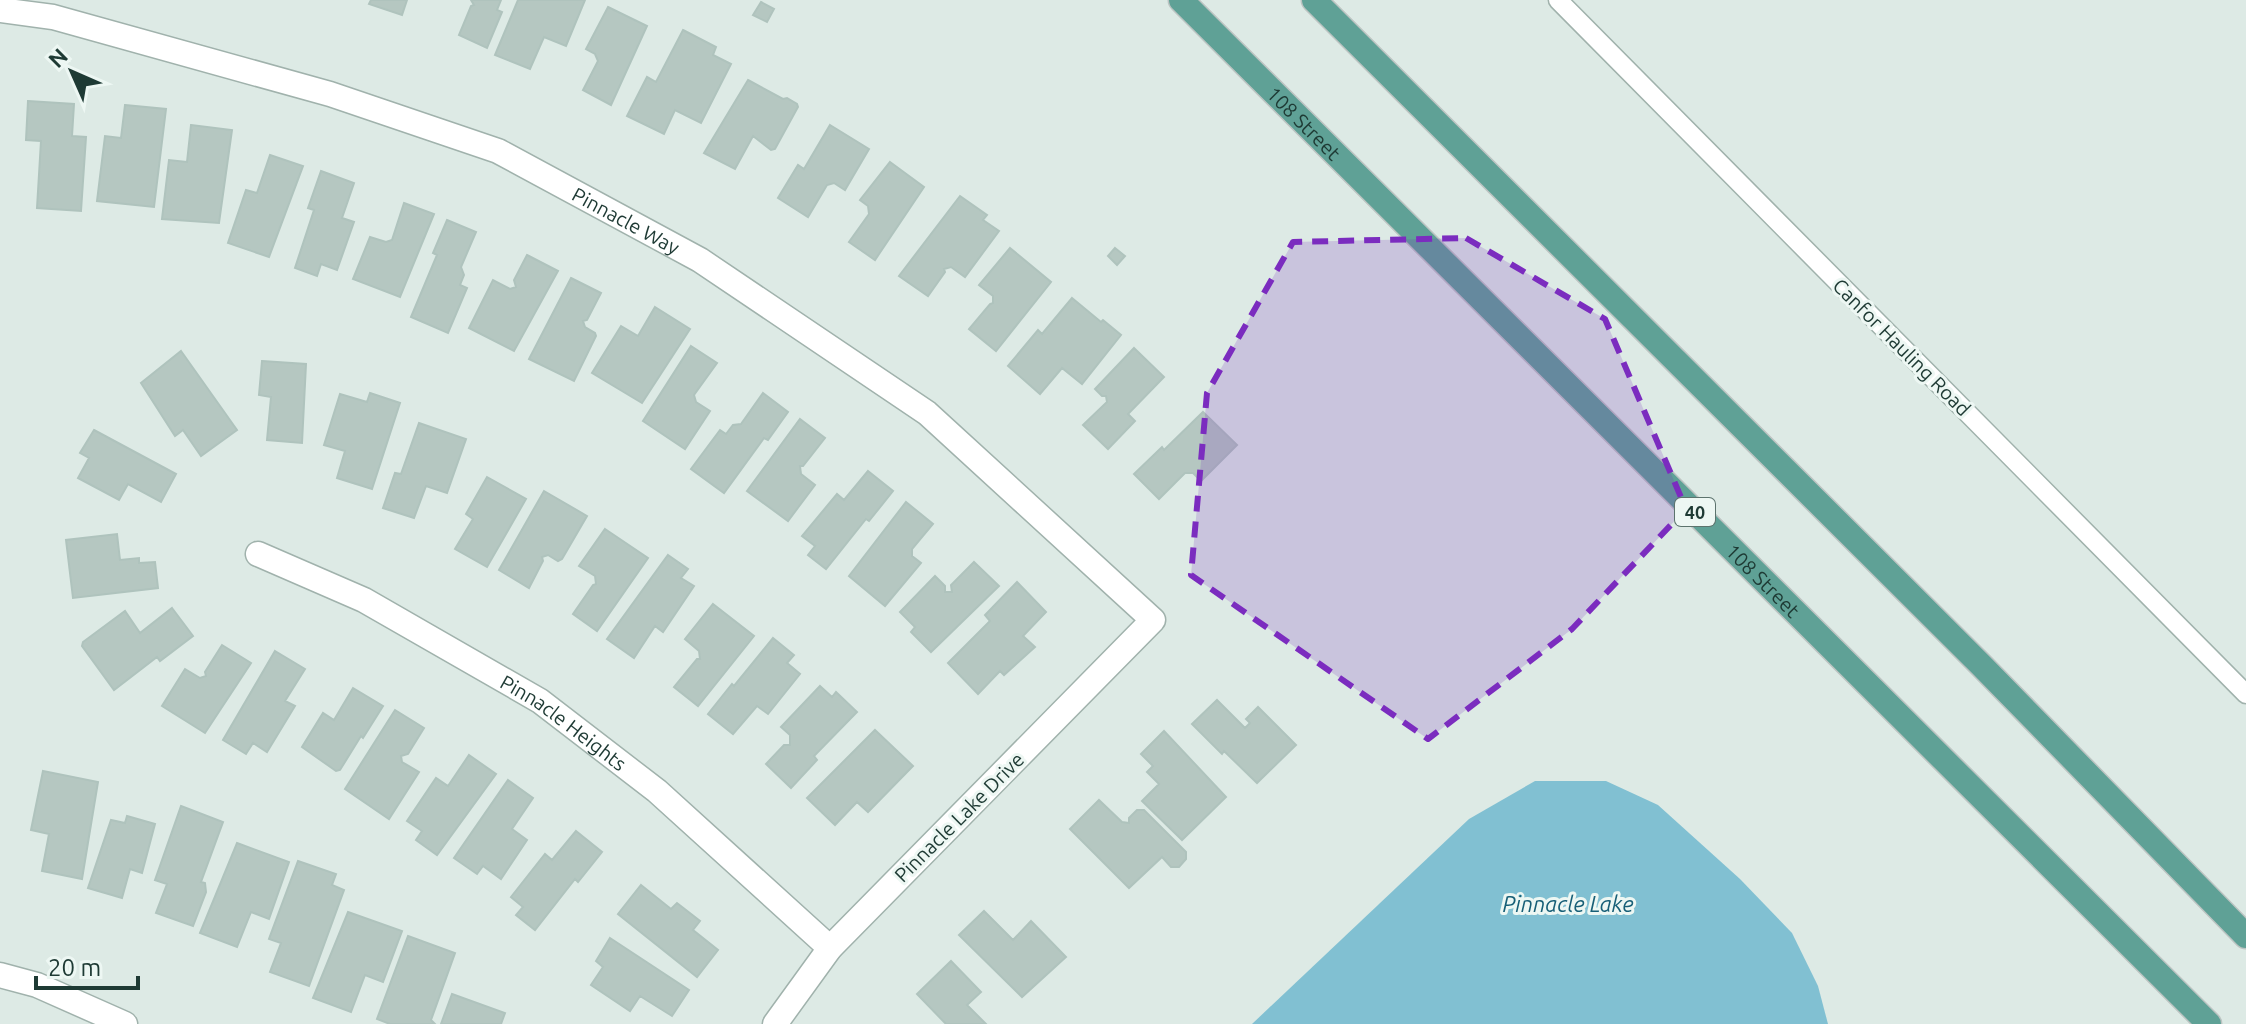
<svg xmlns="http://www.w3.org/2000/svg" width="2246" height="1024" viewBox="0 0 2246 1024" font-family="Ubuntu,sans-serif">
	<rect width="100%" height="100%" fill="#ddeae5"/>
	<!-- water -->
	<path fill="#81c0d2" d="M1535,781H1606L1658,805L1740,879L1792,933L1818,986L1828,1024H1252L1469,819Z"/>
	<!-- building -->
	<path fill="#b5c7c1" stroke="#afc3bd" stroke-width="2" d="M371,0H407L402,15L369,4Z
		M471,0H501L497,10L502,12L487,48L459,35L471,6L474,5Z
		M518,0H585L566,46L544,37L530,69L495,55Z
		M761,2L774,9L767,22L753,15Z
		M608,7L647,26L611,105L583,90L598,61L595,54L586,49Z
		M683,30L716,47L713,55L731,64L701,123L675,110L664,134L627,116L647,77L656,82Z
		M748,80L783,99L787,98L797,104L798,107L775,149L771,150L753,136L735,169L704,153Z
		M28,101L74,104L72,136L86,137L81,211L37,208L41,141L26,140Z
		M125,105L166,109L154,207L97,201L105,136L121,138Z
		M191,125L232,130L219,223L162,219L169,160L187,162Z
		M830,125L869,149L845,190L834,183L827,185L808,217L778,198L798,165L804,169Z
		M270,155L303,166L269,257L228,243L246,190L257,193Z
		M890,162L924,187L875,260L849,242L869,214L868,206L860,200Z
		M321,171L354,183L342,218L354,222L337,270L321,264L317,276L295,268L314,210L308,208Z
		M960,196L987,215L983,220L999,231L965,277L951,267L944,269L945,272L928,296L899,276Z
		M404,203L434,214L400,297L353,279L370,237L386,242L392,240Z
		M447,220L476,232L461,267L464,275L460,285L467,288L448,333L411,317L437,255L433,253Z
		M1010,248L1051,282L996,351L969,329L990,304L993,303V296L979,285Z
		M1115,248L1125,256L1117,265L1108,256Z
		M527,255L558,271L514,351L469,328L493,280L510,289L516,287L514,280Z
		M571,278L601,293L587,320L583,321L585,327L595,333L596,336L574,381L529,359Z
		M1072,298L1101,322L1103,320L1121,335L1082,384L1062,368L1040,394L1008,366L1038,330L1042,334Z
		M655,307L690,329L642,403L592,373L621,326L638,336Z
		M691,346L717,363L694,395L696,402L710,411L685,449L643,421Z
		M1134,348L1164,377L1128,414L1135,421L1108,449L1083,425L1107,402L1106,396H1102L1095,389Z
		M181,351L237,430L201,456L183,430L175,436L141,383Z
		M262,361L306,364L302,443L267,440L271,397L259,395Z
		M370,393L400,403L372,489L337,478L345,451L324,445L340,394L367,402Z
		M763,393L788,412L768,440L764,438L724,493L691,469L720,430L726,434L733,425L741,424Z
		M1203,412L1237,445L1201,481L1193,473H1185L1159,499L1134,474L1162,447L1164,450Z
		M800,419L825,438L803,466H800L801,474L815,485L788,521L747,491Z
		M419,423L466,439L447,493L426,486L414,518L383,508L395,473L401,474Z
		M94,430L176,474L161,502L128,484L119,500L78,478L89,458L80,453Z
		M868,471L893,491L869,521L866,519L826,569L808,555L815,546L802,536L837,494L844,500Z
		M487,477L526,499L487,567L455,549L473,519L466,514Z
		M544,491L587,516L562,559L558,561L548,555L542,557L543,561L529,588L499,570Z
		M906,502L933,524L912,549V556L921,563L885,606L849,576Z
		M605,529L648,558L597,631L573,614L593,585L596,584L595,576L579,566Z
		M117,534L120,560L139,558V563L155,562L158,588L73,598L66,540Z
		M668,555L688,569L681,578L694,586L663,632L655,626L634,658L607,639Z
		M974,562L999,586L931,652L911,632L915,627L900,612L935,576L945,586V592H952L951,585Z
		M1017,582L1046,612L1023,636L1035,647L1004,675L1000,671L978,694L948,663L990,621L985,615Z
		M713,604L754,636L698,706L674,687L697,659H700L699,651L685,639Z
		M172,608L193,636L160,661L157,657L114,690L82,646L83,642L125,611L140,633Z
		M773,638L794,655L787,663L800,674L768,714L757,706L733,734L708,714L732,684L734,686Z
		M222,645L251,663L205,733L162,706L185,669L200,678L206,676L205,672Z
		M275,651L305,669L285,701L295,706L267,752L253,743L246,754L223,740Z
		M820,686L832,697L836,692L857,712L814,756L817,760L791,788L766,764L784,745H790V735L781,727Z
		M353,688L383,706L363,738L361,736L340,770L336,771L302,747L323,713L334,720Z
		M1217,700L1245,728L1250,723L1246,719L1258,707L1296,745L1257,783L1224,751L1222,754L1192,724Z
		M395,710L424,728L408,754L401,756L402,762L419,772L389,819L345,789Z
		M875,730L913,766L868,812L857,802L835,825L807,798Z
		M1164,731L1226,797L1182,840L1142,801L1159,784L1147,772L1153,766L1141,754Z
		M469,755L496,774L437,855L416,840L422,831L407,821L436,778L448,786Z
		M43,771L98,782L82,879L42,871L49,834L31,830Z
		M508,780L533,798L512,829L527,840L501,879L483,866L477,874L454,858Z
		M1099,800L1122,822L1129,823V818L1137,810H1144L1186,852V859L1179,867H1171L1162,857L1129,888L1070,829Z
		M181,806L223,822L201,882L205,883L206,892L193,926L156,913L167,884L155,880Z
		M127,816L155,824L142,873L130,869L122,898L88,888L111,820L125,823Z
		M576,831L602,852L578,882L575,879L535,930L516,915L523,907L511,897L545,854L552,860Z
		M237,843L289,862L269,919L251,912L237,947L200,933Z
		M298,861L336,874L332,885L344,890L309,986L270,972L281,943L269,939Z
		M641,885L671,909L677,903L700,921L693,930L718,950L697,977L618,914Z
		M984,911L1013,940L1031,921L1066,957L1022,997L959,935Z
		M348,912L402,931L383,982L365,975L351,1012L313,998Z
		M408,936L455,953L431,1020L435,1024H390L377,1019Z
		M610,938L689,990L672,1016L640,996L630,1011L591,985L603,967L596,961Z
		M951,961L981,992L967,1005L986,1024H946L917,994Z
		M452,994L505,1013L501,1024H441Z"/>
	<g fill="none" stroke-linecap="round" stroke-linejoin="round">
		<!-- lane casing -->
		<g stroke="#a0b2ac" stroke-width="21">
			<path id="lane" d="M1558,0L2246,694"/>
		</g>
		<!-- street casing -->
		<g stroke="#a0b2ac" stroke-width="27">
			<g id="street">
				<path id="s1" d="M0,10L53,17L330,94L498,151L700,260L927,413L1153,620L830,948L775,1024"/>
				<path id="s2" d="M258,554L364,600L540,701L657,791L830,948"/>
				<path d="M0,975L37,985L125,1024"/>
			</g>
		</g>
		<!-- primary casing -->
		<g stroke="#bcc4c2" stroke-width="27">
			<g id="primary">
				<path id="s3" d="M1181,0L2209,1024"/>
				<path d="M1314,0L1982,666L2246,936"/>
			</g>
		</g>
		<!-- lane -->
		<use href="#lane" stroke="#fff" stroke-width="18"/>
		<!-- street -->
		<use href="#street" stroke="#fff" stroke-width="24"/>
		<!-- primary -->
		<use href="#primary" stroke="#5fa196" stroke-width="24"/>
	</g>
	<!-- marked area -->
	<path fill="#7b2cbf" fill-opacity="0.2" stroke="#7b2cbf" stroke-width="6" stroke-dasharray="16 10" stroke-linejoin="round" d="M1466,238L1605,319L1686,509L1572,629L1428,739L1191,575L1207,393L1293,242Z"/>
	<g text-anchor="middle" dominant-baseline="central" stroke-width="6" stroke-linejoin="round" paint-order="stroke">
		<!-- shield labels -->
		<rect fill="#edf7f3" stroke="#5c736d" stroke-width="2" x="1675" y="498" width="40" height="28" rx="6"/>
		<g font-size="18" font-weight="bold" fill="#1e3a34">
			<text x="1695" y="512">40</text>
		</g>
		<!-- street labels -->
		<g font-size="20" fill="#1e3a34" stroke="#edf7f3">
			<text stroke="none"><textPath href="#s3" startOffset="174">108 Street</textPath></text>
			<text stroke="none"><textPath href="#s1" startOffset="664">Pinnacle Way</textPath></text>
			<text transform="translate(1902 347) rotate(45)">Canfor Hauling Road</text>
			<text stroke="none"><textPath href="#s3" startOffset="822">108 Street</textPath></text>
			<text stroke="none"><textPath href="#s2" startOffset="350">Pinnacle Heights</textPath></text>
			<text transform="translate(959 817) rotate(-45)">Pinnacle Lake Drive</text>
		</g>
		<!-- water labels -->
		<g font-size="22" font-style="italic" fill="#175f77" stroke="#edf7f3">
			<text x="1568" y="903">Pinnacle Lake</text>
		</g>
	</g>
	<!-- north arrow -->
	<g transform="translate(72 72) rotate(315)" stroke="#edf7f3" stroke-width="6" paint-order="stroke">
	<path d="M0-6L14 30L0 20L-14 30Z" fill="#1e3a34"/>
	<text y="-12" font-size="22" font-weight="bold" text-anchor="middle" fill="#1e3a34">N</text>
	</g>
	<!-- scale -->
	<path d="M36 976v12h102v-12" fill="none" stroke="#1e3a34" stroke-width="4"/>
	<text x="48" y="976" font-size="24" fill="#1e3a34" stroke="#edf7f3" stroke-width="6" paint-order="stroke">20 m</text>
</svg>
